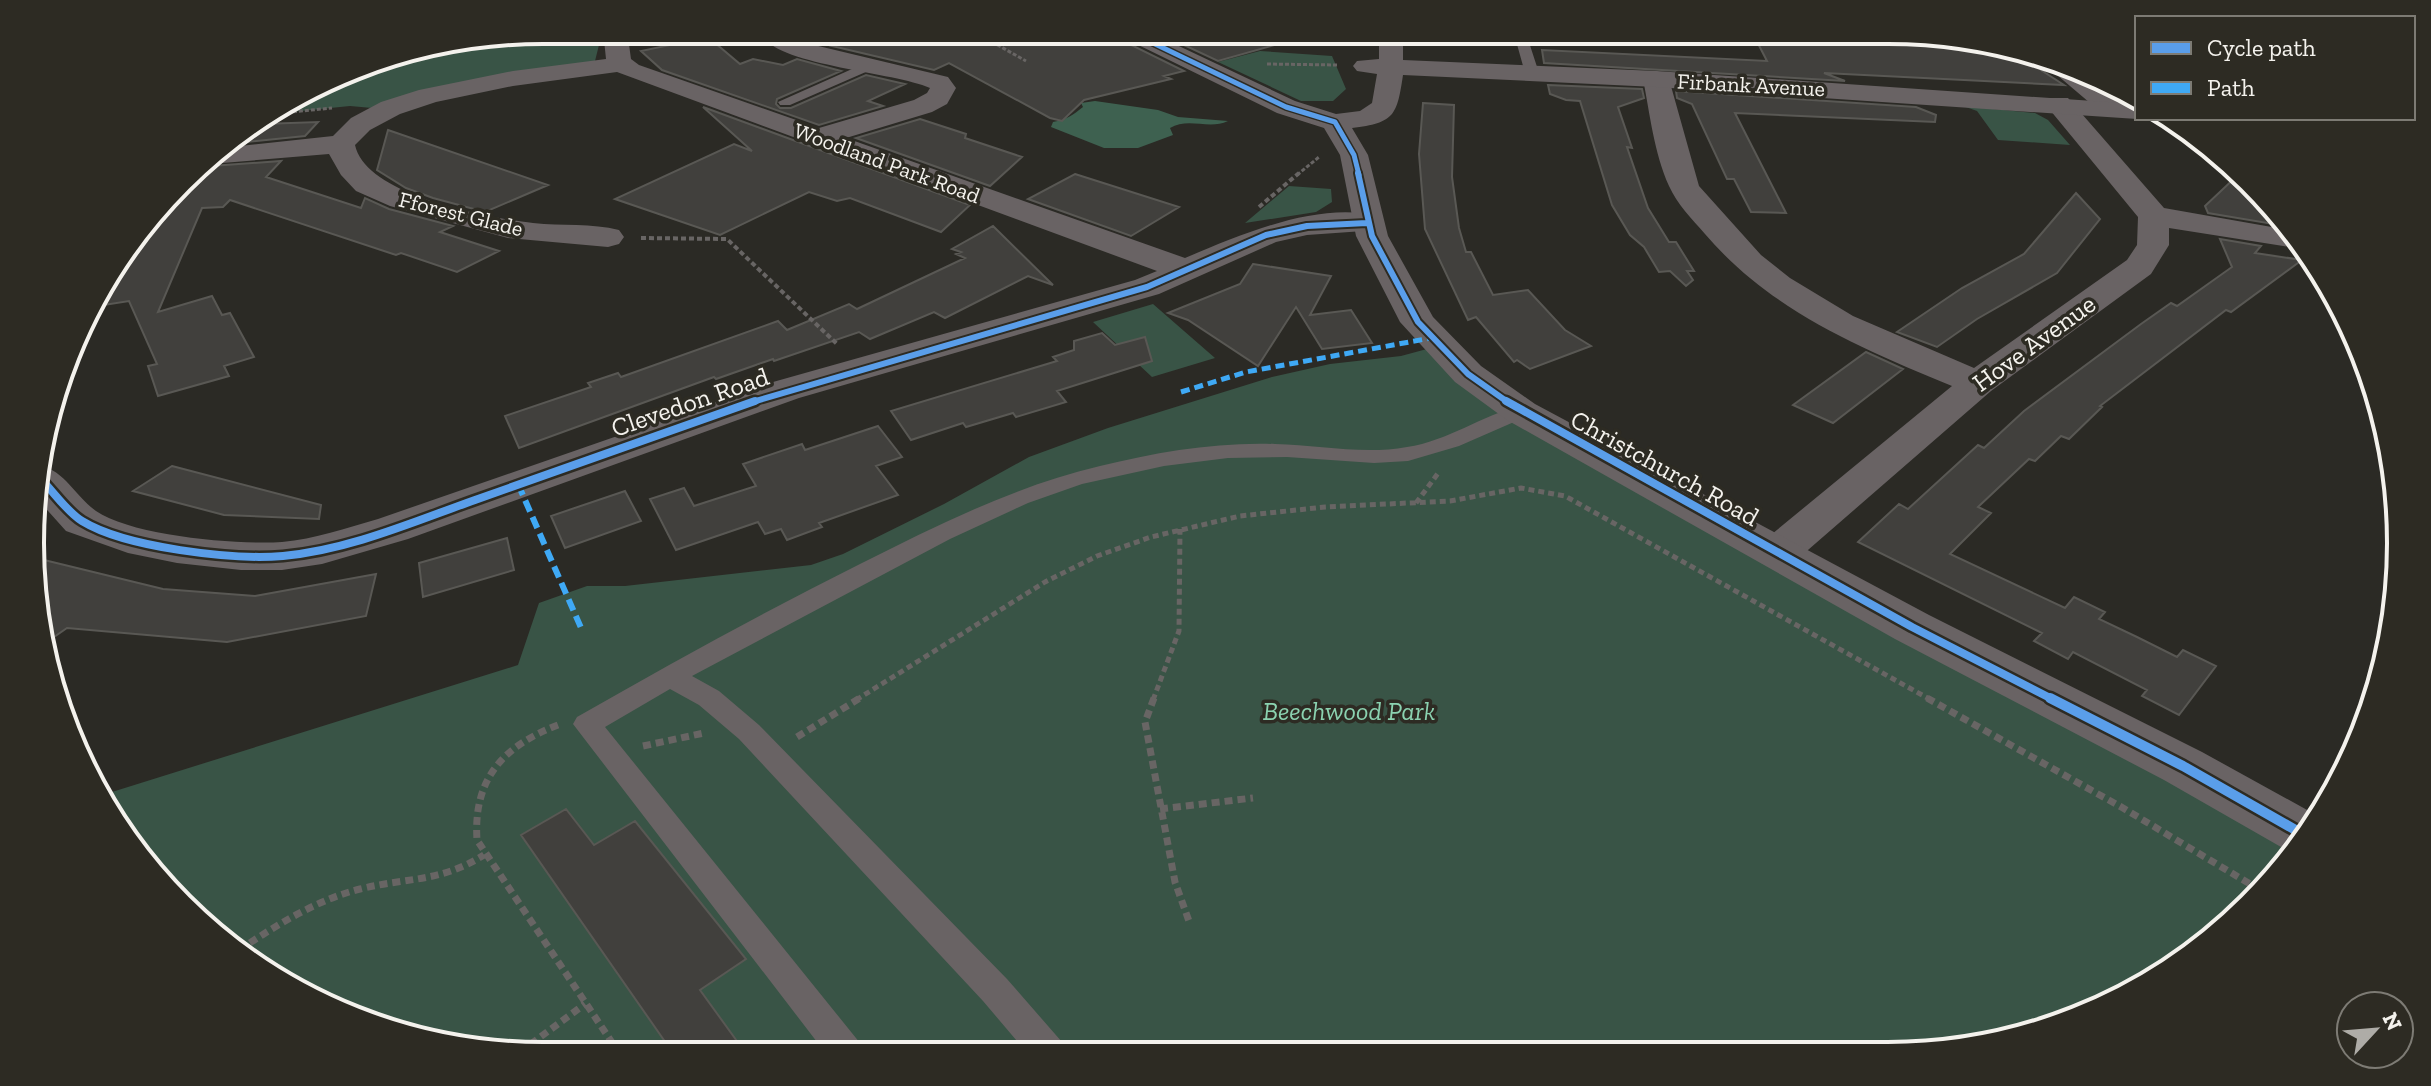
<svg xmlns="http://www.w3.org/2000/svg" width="2431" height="1086" viewBox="0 0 2431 1086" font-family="'Zilla Slab',serif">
	<rect width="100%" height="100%" fill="#2b2a25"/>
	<!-- green -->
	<path fill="#395446" d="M543,30H580L596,37L599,45L595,61L372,108L350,106L281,113L378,57Z
		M1260,51L1332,56L1346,89L1333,101H1301L1218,62Z
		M1963,106L2035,113L2048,120L2070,145L1998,140L1977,111Z
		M1289,186L1331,189L1332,202L1316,212L1245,223Z
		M1153,304L1215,358L1152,377L1093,322Z
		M1438,346L1468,374L2306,836L2295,855L2201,950L2085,1017L1955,1052L543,1056L347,1017L204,928L99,799L95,791L112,792L518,665L539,603L587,586H625L811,565L843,554L944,504L1029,457L1108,428L1272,377L1330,364L1401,356Z"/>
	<!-- forest -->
	<path fill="#3e6150" d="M1095,101L1158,110L1178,117L1228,121C1209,130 1188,117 1170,128L1173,135L1138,148H1104L1051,127L1053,122C1066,120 1073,115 1083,107L1081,103Z"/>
	<!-- building -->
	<path fill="#41403d" stroke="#595854" stroke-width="2" d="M873,30H1111L1117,38L1184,71L1164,76L1171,79L1084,100L1062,121L1050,118L949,63L934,70L832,46Z
		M1152,30H1295L1296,39L1218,61Z
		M1751,30H1888L2037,60L2041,70L2064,85L1824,73L1845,81L1544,63L1542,50L1767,61Z
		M708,37L740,64L753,59L783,65L797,59L841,71L777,99L776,104L780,108H791L866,75L905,84L868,101L883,106L819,125L662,70L641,51Z
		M1548,85L1642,89L1644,98L1618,107L1632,148L1627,147L1648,208L1669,242H1676L1694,271H1687L1693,280L1686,286L1670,271L1659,272L1644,247L1630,235L1612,205L1580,101L1566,100L1550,94Z
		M1676,91L1916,107L1936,115L1935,122L1735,113L1786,213L1751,212L1734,179H1727L1692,104L1677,98Z
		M1423,103L1454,105L1452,177L1459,228L1466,252H1471L1493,295L1528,290L1565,330L1591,346L1530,369L1517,360L1514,362L1476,317L1468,320L1425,229L1419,154Z
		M703,107L970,205L941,232L850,198L837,201L809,192L720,235L615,199L734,144L752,151Z
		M920,119L966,134L965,138L1022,157L990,186L856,138Z
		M318,122L305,136L227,144L262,124Z
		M388,130L548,185L485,212L433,198L406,188L377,170Z
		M281,161L266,177L361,208L365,198L389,209L453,226L440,232L499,251L457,272L401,253L396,255L230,200L223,207L202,208L158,312L212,296L222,315L230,313L254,357L224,366L229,376L158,396L148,366L157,364L129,301L91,307L98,287L197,167Z
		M2240,173L2250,180L2279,225L2208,213L2205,206Z
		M1075,174L1179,207L1131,236L1028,199Z
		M2076,193L2100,219L2057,273L1977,319L1937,347L1897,332L1962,288L2024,254Z
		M993,226L1053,285L1028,276L945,318L934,312L870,339L859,332L774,361L773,359L716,379L714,377L519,448L505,416L591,387L588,383L618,373L621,377L778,321L787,330L849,304L857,309L965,258L956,254L961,252L952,249Z
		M2220,239L2261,246L2255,253L2302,260L2231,312L2226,310L2100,406L2102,407L2069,439L2061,436L2035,461L2029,459L1978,507L1991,513L1950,554L2065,608L2074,597L2105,612L2099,619L2137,637L2177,657L2183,650L2216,666L2179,715L2142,696L2147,690L2073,652L2068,659L2034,641L2042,633L1858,542L1899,504L1908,509L1978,445L1984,448L2024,411L2141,324L2171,303L2177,306L2232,267Z
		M1253,264L1331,276L1310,315L1351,310L1372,343L1322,349L1296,307L1258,366L1188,320L1168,313L1240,284Z
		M1102,333L1115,345L1145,337L1152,361L1057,391L1066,402L1016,417L1013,413L966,427L963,423L911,440L891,411L1057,361L1053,357L1074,350V341Z
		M1866,352L1903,369L1833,423L1793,405Z
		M878,426L902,457L876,466L898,495L819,523L822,527L787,540L781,529L765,534L758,522L676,550L650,499L684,488L694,506L756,486L743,464L802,444L805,450Z
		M172,466L321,505L319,519L224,515L133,491Z
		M625,491L641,521L565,548L551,516Z
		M507,538L514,570L423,597L419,563Z
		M40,559L163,589L255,596L376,574L366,616L227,642L67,628L41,646Z
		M566,809L594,845L635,821L746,959L700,990L747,1055L675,1056L521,835Z"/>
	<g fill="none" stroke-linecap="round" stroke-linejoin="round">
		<!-- path-far3 -->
		<path stroke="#686564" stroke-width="3" stroke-dasharray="4 2" stroke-linecap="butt" d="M971,30L1026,61
			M646,31L661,30
			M1267,64L1337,65
			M281,113L332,108
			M1297,175L1319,157"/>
		<!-- path-far2 -->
		<path stroke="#686564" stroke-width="4" stroke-dasharray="5 3" stroke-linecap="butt" d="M1259,207L1299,173
			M641,238L727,239L837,344"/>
		<!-- path-far1 -->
		<path stroke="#686564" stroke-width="5" stroke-dasharray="6 4" stroke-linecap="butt" d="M1416,503L1439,472
			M856,700L1045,582L1097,556L1151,537L1240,516L1325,507L1450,501L1521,488L1565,496L1931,700
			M1153,700L1179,631L1180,529"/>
		<!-- path -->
		<path stroke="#686564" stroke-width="7" stroke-dasharray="8 5" stroke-linecap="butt" d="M1154,698L1145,722L1175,882L1190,924
			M1927,698L2123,808L2260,890
			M558,725C503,746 473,779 477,840L621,1056
			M797,737L860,698
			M643,746L704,733
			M1160,809L1253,798
			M239,950C277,925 316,900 360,889C408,877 439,883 484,855
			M520,1052L585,1004"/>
		<!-- service -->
		<path fill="#696364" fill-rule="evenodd" d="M1513,30H1525L1539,73L1537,76L1525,73Z
			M870,61L877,65L875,68L790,105H780L778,102Z
			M1521,406L1528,408L1532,412L1528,416L1459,446L1408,461L1374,463L1287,457L1228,458L1164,466L1082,484L1028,503L950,539L692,676L719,691L759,725L1007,979L1062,1042L1067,1054H1028L983,1001L739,739L699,705L670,689L605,727L860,1043L865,1055H827L573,724L577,717C670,664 764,612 860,564C938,525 1015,486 1100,466C1157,452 1216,442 1275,444C1319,445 1363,455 1407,447C1448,441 1482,415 1521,406Z"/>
		<!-- minor -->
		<path fill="#696364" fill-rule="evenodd" d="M603,30H627L631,59L639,65L819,128L914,100L927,93L930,88C894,72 783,66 763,37L766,32L776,30L810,44L948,77L956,88L947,104L932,112L846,138L1185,258C1240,235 1317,201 1378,216L1383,223L1378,230L1307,235L1276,242L1159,294L799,398L408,539L322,564L282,570H241L177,563L128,553L66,531L40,502V465C66,472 75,496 96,511C132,536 238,545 282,542C315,539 346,528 378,519L773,382L1135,280L1157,271L617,72L513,86L436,102L400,114L370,130L355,145C366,196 489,218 533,223C562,226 592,223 619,230L624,237L619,244L608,247L508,238L390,206L356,191L341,175L329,154L198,165L205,157L221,148L333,136L351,118L381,102L419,90L513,71L606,59Z
			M2040,60L2079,68L2125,108L2121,114H2103L2057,75L2042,67Z
			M1656,71L1665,74L1669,79L1699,186L1761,255L1790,278L1853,316L1974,368L2127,260L2137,245L2138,217L2050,110L2046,104L2050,98H2068L2164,208L2283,229L2296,248L2169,228V245L2151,274L1991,391L1793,563L1777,567L1761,563L1755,553L1761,543L1952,386C1860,348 1771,311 1705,234C1692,219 1677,204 1669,186C1654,153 1650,114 1643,79L1647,74Z"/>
		<!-- tertiary -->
		<path fill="#696364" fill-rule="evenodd" d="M1114,30H1145L1295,101L1336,114L1360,111L1372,103L1377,74L1357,71L1353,66L1357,61L1379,59V30H1403V60L1656,71L2137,104V118H2141L2137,119L1656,87L1403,75C1397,115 1395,123 1352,128L1368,155L1388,236L1433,317L1481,366L1535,404L1929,615L2202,752L2318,816L2295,855L2164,780L1895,639L1507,420L1455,382L1400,322L1356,236L1340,155L1324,128L1277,113L1118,35Z"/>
		<!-- quiet-far1 -->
		<path stroke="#3fa9f5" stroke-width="5" stroke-dasharray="9 5" stroke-linecap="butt" d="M1181,392L1246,372L1431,338"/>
		<!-- quiet -->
		<path stroke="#3fa9f5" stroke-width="6" stroke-dasharray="12 6" stroke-linecap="butt" d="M518,484L582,630"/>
		<!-- cycleway-far3 casing -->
		<g stroke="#2d2b23" stroke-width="8">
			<path id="cycleway-far3" d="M1126,30L1286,107L1335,122L1354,155L1359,175"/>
		</g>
		<!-- cycleway-far2 casing -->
		<g stroke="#2d2b23" stroke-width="10">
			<path id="cycleway-far2" d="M1358,173L1372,236L1418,322L1468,374L1509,403
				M749,403L1147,287L1266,235L1307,226L1367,223"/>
		</g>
		<!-- cycleway-far1 casing -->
		<g stroke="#2d2b23" stroke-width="13">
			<path id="cycleway-far1" d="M1506,401L1912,627L2054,700
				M40,478C53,491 67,512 82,521C126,548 233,560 283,556C349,550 413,522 475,500C568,467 661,434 755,401"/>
		</g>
		<!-- cycleway casing -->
		<g stroke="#2d2b23" stroke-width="15">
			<path id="cycleway" d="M2050,698L2183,766L2306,836"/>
		</g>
		<!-- cycleway-far3 -->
		<use href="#cycleway-far3" stroke="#5a9eea" stroke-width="5"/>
		<!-- cycleway-far2 -->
		<use href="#cycleway-far2" stroke="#5a9eea" stroke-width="6"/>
		<!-- cycleway-far1 -->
		<use href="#cycleway-far1" stroke="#5a9eea" stroke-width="8"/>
		<!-- cycleway -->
		<use href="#cycleway" stroke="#5a9eea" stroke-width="10"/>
	</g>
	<g text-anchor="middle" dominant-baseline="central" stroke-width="7" stroke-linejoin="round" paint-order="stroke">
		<!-- far-street labels -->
		<g font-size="22" fill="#f4f2ed" stroke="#2d2b23">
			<text transform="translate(1751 85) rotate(3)">Firbank Avenue</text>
			<text transform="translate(887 163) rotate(20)">Woodland Park Road</text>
			<text transform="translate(461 214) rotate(14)">Fforest Glade</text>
		</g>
		<!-- street labels -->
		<g font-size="26" fill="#f4f2ed" stroke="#2d2b23">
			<text transform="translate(2034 343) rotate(-36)">Hove Avenue</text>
			<text transform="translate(690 402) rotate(-19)">Clevedon Road</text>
			<text transform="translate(1665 468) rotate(29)">Christchurch Road</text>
		</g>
		<!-- park labels -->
		<g font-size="26" font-style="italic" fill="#8bd2b0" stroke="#2d2b23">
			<text x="1349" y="711">Beechwood Park</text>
		</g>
	</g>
	<!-- crop -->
	<path d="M0 0H2431V1086H0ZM543 44H1888A499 499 0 0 1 2387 543V543A499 499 0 0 1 1888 1042H543A499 499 0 0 1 44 543V543A499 499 0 0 1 543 44Z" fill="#2d2b23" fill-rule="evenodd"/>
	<path fill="none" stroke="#f4f2ed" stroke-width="4" d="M543 44H1888A499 499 0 0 1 2387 543V543A499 499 0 0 1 1888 1042H543A499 499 0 0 1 44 543V543A499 499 0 0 1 543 44Z"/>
	<!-- legend -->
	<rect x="2135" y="16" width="280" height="104" fill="#2d2b23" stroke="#7d7b74" stroke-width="2"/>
	<rect x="2151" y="42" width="40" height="12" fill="#5a9eea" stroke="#7d7b74" stroke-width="2"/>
	<text x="2207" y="56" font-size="24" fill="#f4f2ed">Cycle path</text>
	<rect x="2151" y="82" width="40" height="12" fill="#3fa9f5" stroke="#7d7b74" stroke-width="2"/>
	<text x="2207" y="96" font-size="24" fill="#f4f2ed">Path</text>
	<!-- north arrow -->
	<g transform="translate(2375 1030) rotate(64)"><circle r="38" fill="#2d2b23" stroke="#7d7b74" stroke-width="2"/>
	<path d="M0-6L14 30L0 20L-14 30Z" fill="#aeaca7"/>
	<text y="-12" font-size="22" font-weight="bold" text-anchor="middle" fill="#f4f2ed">N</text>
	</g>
</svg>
